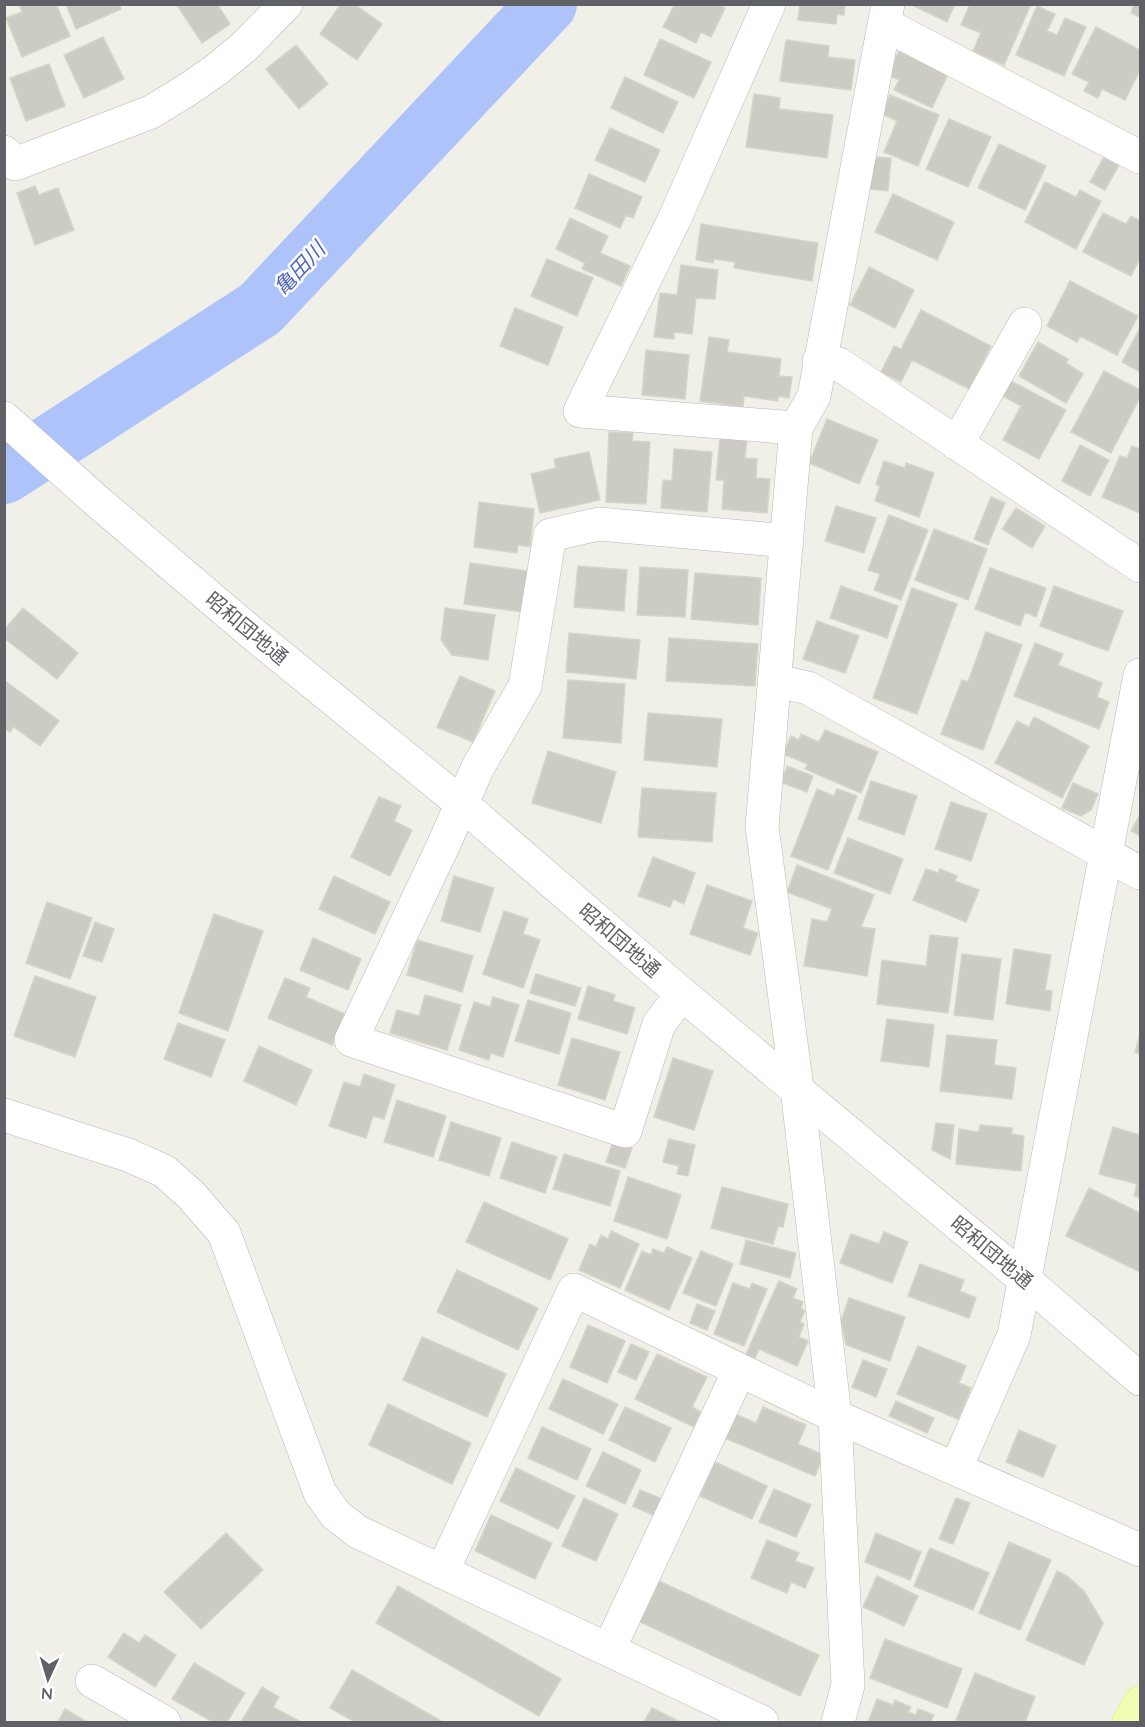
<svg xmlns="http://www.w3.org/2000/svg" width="1145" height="1727" viewBox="0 0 1145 1727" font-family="Quicksand,'Noto Sans JP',sans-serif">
	<rect width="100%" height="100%" fill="#f0f0e8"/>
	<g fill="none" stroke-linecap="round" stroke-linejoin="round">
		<!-- river -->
		<path stroke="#aec3fa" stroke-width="60" d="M4,474L260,309L547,4"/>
	</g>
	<!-- building -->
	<path fill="#ccccc4" stroke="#d5d5c7" stroke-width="1.5" d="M19,4H56L70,36L22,57L6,18L22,12Z
		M66,4H119L121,9L76,29Z
		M176,4H217L230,24L202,43Z
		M341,4H354L382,24L357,60L320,34Z
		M675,4H717L725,8L711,37L701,32L696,43L663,27Z
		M800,4H845L844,15L837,14L836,24L798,20Z
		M910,4H955L947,22Z
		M970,4H1031L1004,65L973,51L981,33L961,25Z
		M1134,4H1140V17L1131,13Z
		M1037,6L1055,14L1047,31L1057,35L1065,18L1086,27L1064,76L1016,55Z
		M1096,27L1140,50V70L1125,100L1102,89L1098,98L1084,91L1089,82L1072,74Z
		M103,37L124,79L84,98L64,55Z
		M660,39L711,62L694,98L644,75Z
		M786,40L829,46L828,57L855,60L851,90L780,81Z
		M296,45L328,84L299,109L266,69Z
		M899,51L948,74L932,108L894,90L899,80L888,75Z
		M49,64L65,106L26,121L10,78Z
		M625,77L678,102L663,133L611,108Z
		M754,94L780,98L779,109L833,115L827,158L746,147Z
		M890,95L939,115L918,166L884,152L897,121L882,114Z
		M949,119L991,137L968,187L926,169Z
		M610,128L660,150L645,182L595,160Z
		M999,144L1046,166L1025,210L978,188Z
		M874,157L891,158L888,191L870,189Z
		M1104,157L1119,165L1105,190L1090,182Z
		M589,174L642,197L633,218L626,215L620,228L575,208Z
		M1045,182L1076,197L1080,190L1101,201L1076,249L1025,222Z
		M35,186L39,195L58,188L74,230L35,245L17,193Z
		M893,194L954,222L937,260L875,232Z
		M1103,213L1126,224L1131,216L1140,221V258L1131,276L1083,252Z
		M570,218L608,236L600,253L630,266L621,286L582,269L585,263L556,249Z
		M701,224L818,243L812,281L734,268L735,262L714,259L713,263L696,260Z
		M547,259L593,278L577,316L531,296Z
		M681,265L718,270L715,299L696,298L692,334L674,332V339L654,337L660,293L677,295Z
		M869,267L914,290L895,328L850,305Z
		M1070,281L1138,316L1117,355L1080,336L1077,342L1047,326Z
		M515,308L563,327L548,365L500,346Z
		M921,310L991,346L969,389L912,360L901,382L881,372L894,346L901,349Z
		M1140,328V372L1122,362Z
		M709,337L729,340L727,352L781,359L779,376L792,377L789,398L778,396V401L744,396L743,407L700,401Z
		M1038,342L1068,359L1066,363L1083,374L1066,403L1019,376Z
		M646,350L689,355L685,399L642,395Z
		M1104,371L1140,390V397L1111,453L1071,432Z
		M1009,380L1066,410L1039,459L1003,440L1021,406L1001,395Z
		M827,419L878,440L859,484L809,463Z
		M609,432L633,433L632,441L650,442L646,504L606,502Z
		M720,437L747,439L745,458L757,459L756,478L770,479L767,513L722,509L724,480H716Z
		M1080,445L1109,460L1090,496L1062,481Z
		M1132,446L1140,449V513L1102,497L1120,456L1127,458Z
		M674,449L712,452L707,512L661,508L663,480L672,481Z
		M589,452L600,500L540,513L531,474L556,468L554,459Z
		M884,461L905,468L906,463L934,473L919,517L875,501L880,486L876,484Z
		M991,497L1005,503L988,545L974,539Z
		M479,502L534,509L530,547L518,545L517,553L474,547Z
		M836,506L876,518L864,553L825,541Z
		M1016,508L1045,526L1032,548L1002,529Z
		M889,515L928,530L901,600L874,590L880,574L868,570Z
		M934,529L987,549L968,600L915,580Z
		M470,563L528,571L522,612L464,604Z
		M578,566L627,570L624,611L574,607Z
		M640,567L688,570L685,617L637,615Z
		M990,568L1046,588L1036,617L1025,612L1020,626L975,609Z
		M695,573L761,578L758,625L691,619Z
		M841,586L898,606L887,638L830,618Z
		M1054,586L1123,611L1108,651L1040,626Z
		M912,588L957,604L917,714L873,698Z
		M23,608L78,653L57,679L4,638V630Z
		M445,608L495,615L488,660L452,655L441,640Z
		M817,621L859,636L845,673L803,659Z
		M986,632L1022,645L983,750L941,734L962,680L968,682Z
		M569,633L640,640L636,679L566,672Z
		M669,638L758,644L755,686L666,681Z
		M1035,643L1063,654L1058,665L1102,683L1097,697L1109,702L1099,729L1014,696Z
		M460,676L495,691L473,742L437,727Z
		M4,680L59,721L40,746L14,727L10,732L4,728Z
		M568,680L625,684L621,743L563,738Z
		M648,713L722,719L717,767L644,760Z
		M1034,717L1089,746L1062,798L995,763L1017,721L1029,727Z
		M825,730L878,752L861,793L805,769L808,764L783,754L791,736L799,740L801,734L819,742Z
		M548,751L616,772L601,823L532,803Z
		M787,766L813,776L807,792L781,782Z
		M871,781L917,796L904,835L858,819Z
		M1073,783L1098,794L1091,810L1081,816L1062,808Z
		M642,788L716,793L712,842L638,837Z
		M817,789L834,796L837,789L857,796L828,870L791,856Z
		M379,797L401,806L394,821L412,830L390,876L351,857Z
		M951,802L987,814L971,861L935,849Z
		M1140,814V836L1131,831Z
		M848,838L903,859L890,894L834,873Z
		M653,857L695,873L684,904L673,899L670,907L638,896Z
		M797,865L874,895L861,927L875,929L867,976L804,966L812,919L827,922L832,909L787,892Z
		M926,869L938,873L940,869L957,876L955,881L979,890L966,922L913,900Z
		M334,876L390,902L375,934L319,909Z
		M454,876L494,888L480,932L441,921Z
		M707,885L752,901L743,928L758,933L750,955L690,934Z
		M47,902L92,918L70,979L26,963Z
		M504,911L528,919L523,934L540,940L523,988L483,974Z
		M214,914L263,931L228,1031L179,1013Z
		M95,922L114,929L102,962L83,956Z
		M930,935L958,938L948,1013L877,1004L882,960L926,966Z
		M313,938L361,959L348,990L300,970Z
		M417,940L473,956L462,992L407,975Z
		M1014,949L1051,955L1045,990L1052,991L1050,1011L1006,1004Z
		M962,954L1001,959L993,1020L954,1015Z
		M536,974L581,988L575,1006L530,993Z
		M35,976L96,997L75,1057L14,1036Z
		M285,978L310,988L306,997L345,1014L332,1045L268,1018Z
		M588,986L615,995L613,1001L635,1008L627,1034L578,1019Z
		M425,995L461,1005L447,1050L390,1033L397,1010L419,1016Z
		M493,997L519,1005L503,1057L491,1053L489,1060L459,1050L474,1002L490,1007Z
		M528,1000L571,1013L559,1054L515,1041Z
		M887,1019L934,1025L929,1067L881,1061Z
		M178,1023L225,1040L211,1077L164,1059Z
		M947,1035L997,1040L994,1065L1016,1068L1012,1099L940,1091Z
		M1140,1035V1054L1135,1052Z
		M572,1038L620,1052L605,1100L558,1085Z
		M259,1046L312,1070L296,1105L244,1081Z
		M673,1058L713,1071L694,1130L654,1117Z
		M364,1074L395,1085L384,1119L373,1116L366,1138L329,1126L344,1082L360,1087Z
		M397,1100L446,1116L433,1157L384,1142Z
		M451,1122L501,1138L489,1176L439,1160Z
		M936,1123L954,1125L950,1159L932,1150Z
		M980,1125L1012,1128V1134L1024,1136L1021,1171L956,1164L959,1129L979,1132Z
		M1113,1127L1140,1135V1198L1134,1196L1137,1184L1099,1174Z
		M669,1139L695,1145L688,1176L677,1174L679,1166L663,1162Z
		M512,1142L557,1157L545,1193L500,1178Z
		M613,1142L632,1148L625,1168L606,1162Z
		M564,1154L620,1171L610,1206L553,1189Z
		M628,1177L681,1195L667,1239L614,1221Z
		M722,1187L788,1204L783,1227L778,1226L773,1244L711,1228Z
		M1089,1188L1140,1213V1272L1066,1236Z
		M484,1202L568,1239L550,1280L466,1242Z
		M611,1231L639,1244L620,1288L579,1270L590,1244L596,1247L601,1235L608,1239Z
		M884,1232L908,1242L892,1283L840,1263L851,1234L879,1244Z
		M746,1240L796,1253L790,1278L740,1264Z
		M667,1247L692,1258L669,1310L625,1290L642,1251L651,1255L653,1249L664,1253Z
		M701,1251L733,1264L716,1306L683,1293Z
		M920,1264L964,1280L960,1291L976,1298L969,1318L908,1296Z
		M457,1270L538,1308L518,1350L437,1312Z
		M779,1281L797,1289L793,1298L803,1302L801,1308L805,1311L800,1322L804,1324L799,1337L808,1341L797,1366L759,1349L755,1358L746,1354Z
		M733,1283L750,1289L752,1283L767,1289L744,1346L714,1334Z
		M849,1298L905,1317L890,1361L846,1345L841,1321Z
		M697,1304L715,1311L707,1330L690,1323Z
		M588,1325L625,1341L607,1383L570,1367Z
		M422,1337L506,1374L487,1417L403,1380Z
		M631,1344L649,1352L636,1380L618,1372Z
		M918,1346L966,1366L959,1383L971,1388L958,1419L897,1394Z
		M657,1354L707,1377L692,1407L701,1412L694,1427L635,1399Z
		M863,1360L887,1369L876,1397L852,1387Z
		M563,1379L618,1404L603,1434L549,1409Z
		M896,1401L934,1418L927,1433L889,1416Z
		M388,1404L471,1443L452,1484L369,1445Z
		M625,1407L671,1428L655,1462L609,1440Z
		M763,1407L806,1425L798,1444L824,1455L815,1476L725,1438L735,1414L756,1423Z
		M542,1427L591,1449L577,1480L528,1458Z
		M1019,1430L1056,1446L1043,1477L1006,1462Z
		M603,1452L641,1470L625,1504L586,1486Z
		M715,1462L767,1486L752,1519L700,1496Z
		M516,1468L575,1496L558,1529L500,1501Z
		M774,1489L811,1505L796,1537L759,1522Z
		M640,1490L662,1499L655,1516L633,1506Z
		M584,1498L618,1514L596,1561L562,1546Z
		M956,1498L970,1503L953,1544L939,1539Z
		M491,1515L552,1543L535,1579L475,1551Z
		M226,1533L263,1570L201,1629L164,1592Z
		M876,1533L921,1552L910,1580L865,1562Z
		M767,1540L799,1553L795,1561L814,1568L805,1588L791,1582L787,1593L751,1578Z
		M1009,1542L1051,1560L1020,1630L979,1613Z
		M930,1548L989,1573L973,1610L914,1586Z
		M1057,1571L1067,1576L1084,1591L1103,1623L1084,1665L1026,1640Z
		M877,1576L918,1596L904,1626L863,1607Z
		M659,1581L819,1655L800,1696L640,1622Z
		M398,1586L561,1679L539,1716L376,1623Z
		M124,1633L139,1643L145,1635L176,1655L155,1687L108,1657Z
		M885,1639L962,1669L947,1708L870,1678Z
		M194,1663L245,1693L227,1722H213L172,1699Z
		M352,1670L443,1722H355L330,1708Z
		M975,1673L1035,1697L1025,1722H963L956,1720Z
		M262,1687L279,1697L273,1707L301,1722H241Z
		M877,1699L893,1705L895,1700L911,1707L908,1712L916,1715L918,1709L934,1715L931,1721L935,1722H868Z
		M652,1708L680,1722H644Z
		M65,1709L87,1722H58Z"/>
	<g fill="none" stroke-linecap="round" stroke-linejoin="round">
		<!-- minor casing -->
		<g stroke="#b8b8bd" stroke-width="34">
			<path id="minor" d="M769,4L674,220L580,411L796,428
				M884,24L1140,157
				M4,152L15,164L151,112L184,92L216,70L244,47L286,4
				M819,361L839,364L1140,566
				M4,418L98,502L253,634L462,804L682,994L1024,1279L1140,1379
				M957,444L1025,324
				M776,681L808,688L1140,873
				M682,994L659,1024L625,1131L351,1040L443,846L478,767L525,686L550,535L599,524L787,541
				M4,1115L128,1155L164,1171L191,1195L224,1233L320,1493L336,1515L358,1532L762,1722
				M956,1468L1014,1335L1140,675
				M442,1572L574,1290L835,1416L1140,1550
				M609,1649L739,1371
				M92,1681L164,1722
				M838,1722L848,1685L835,1416L797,1088L762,827L796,428L814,396L888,4"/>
		</g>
		<!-- major casing -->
		<g stroke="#e8ea68" stroke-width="34">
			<path id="major" d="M1129,1722L1140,1703"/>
		</g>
		<!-- minor -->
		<use href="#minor" stroke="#fff" stroke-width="33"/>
		<!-- major -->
		<use href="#major" stroke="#f1fbb3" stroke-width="33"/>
	</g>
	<g text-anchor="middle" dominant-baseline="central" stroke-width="5" stroke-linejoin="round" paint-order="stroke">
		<!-- street labels -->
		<g font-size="20" fill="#5f6167" stroke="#fff">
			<text transform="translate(247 628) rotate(40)">昭和団地通</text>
			<text transform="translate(620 940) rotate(41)">昭和団地通</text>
			<text transform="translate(992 1252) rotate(40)">昭和団地通</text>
		</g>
		<!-- water labels -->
		<g font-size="21" font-style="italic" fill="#5066be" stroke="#fff">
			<text transform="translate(299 268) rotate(-47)">亀田川</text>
		</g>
	</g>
	<!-- border -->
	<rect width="1145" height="1727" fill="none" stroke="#5f6167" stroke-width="12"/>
	<!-- north arrow -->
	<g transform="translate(48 1679) rotate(184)" stroke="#ffffff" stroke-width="4.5" paint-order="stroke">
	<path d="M0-4.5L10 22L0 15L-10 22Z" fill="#5f6167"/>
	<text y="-9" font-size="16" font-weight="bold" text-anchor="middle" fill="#5f6167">N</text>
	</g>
</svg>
